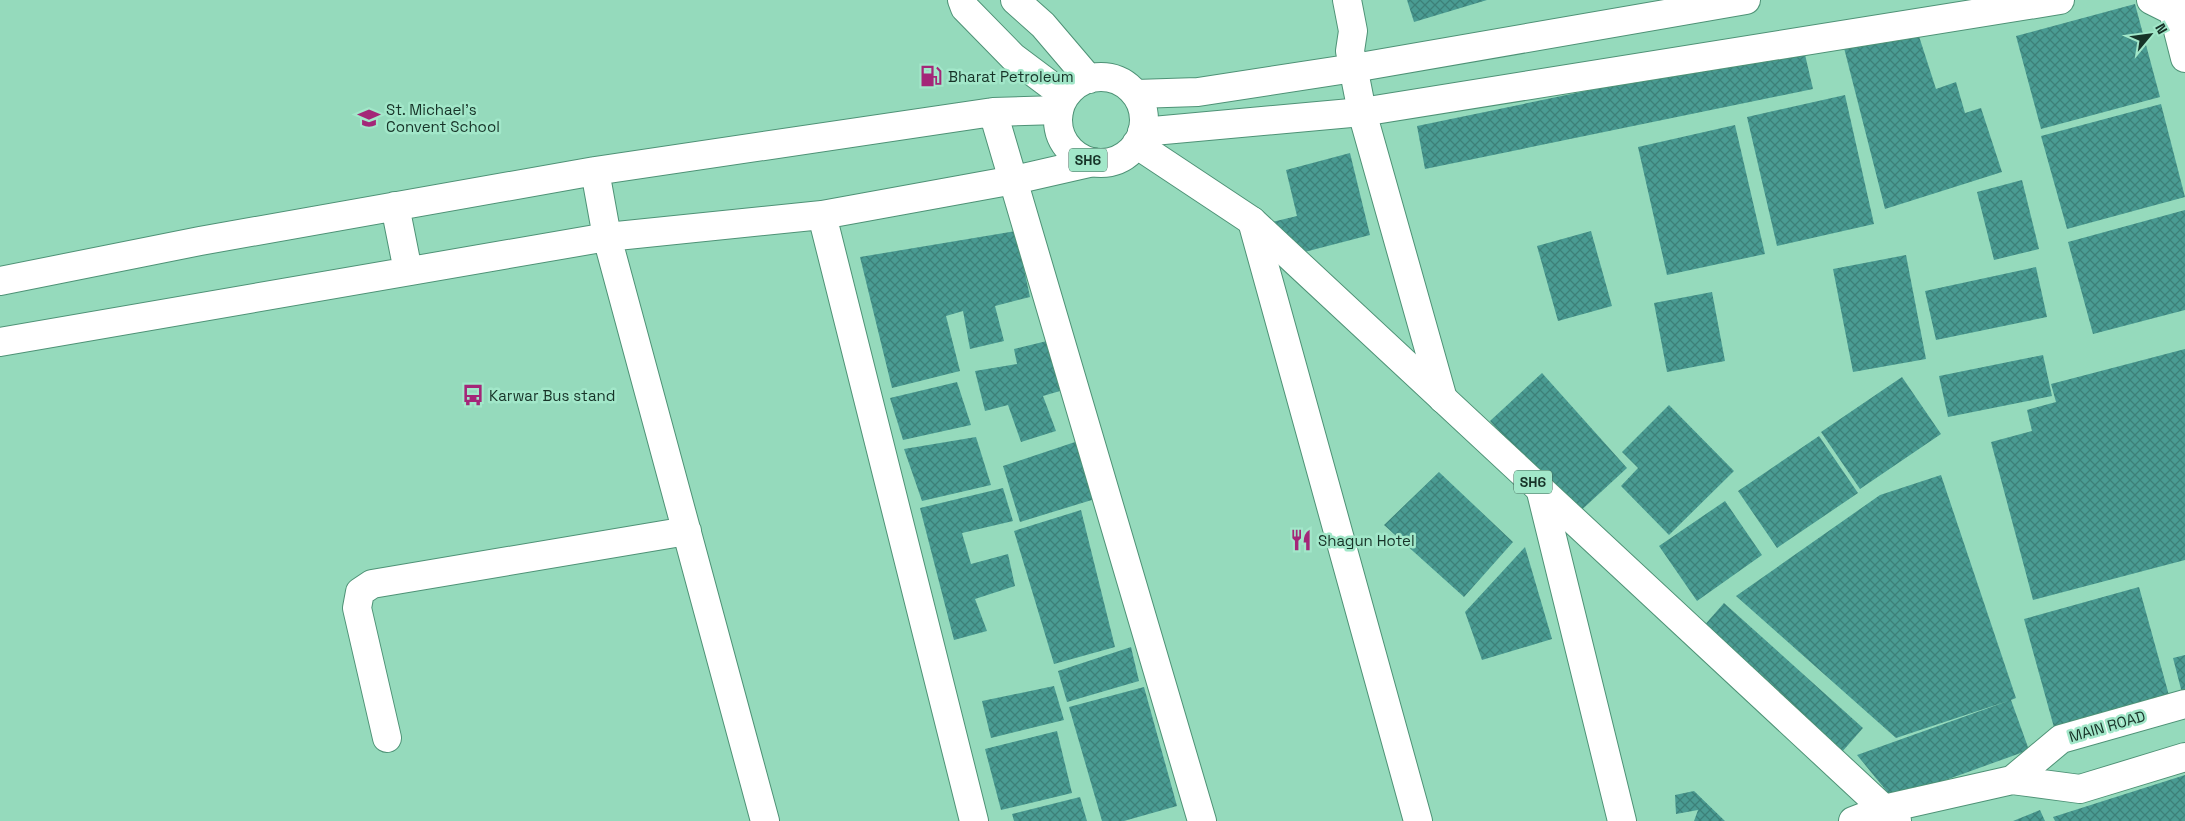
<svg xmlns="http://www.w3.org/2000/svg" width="2185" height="821" viewBox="0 0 2185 821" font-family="'Space Grotesk',sans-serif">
	<defs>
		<pattern id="building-cross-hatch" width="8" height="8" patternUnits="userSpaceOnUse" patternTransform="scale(1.25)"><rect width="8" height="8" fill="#4a9c93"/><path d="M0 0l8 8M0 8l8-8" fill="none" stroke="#3d8078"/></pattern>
	</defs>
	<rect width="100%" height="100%" fill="#95dabc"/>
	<!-- building -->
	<path fill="url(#building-cross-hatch)" d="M1407,0H1487L1414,22Z
		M2135,4L2160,97L2041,129L2016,36Z
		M1917,30L1936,89L1956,82L1965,113L1981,108L2002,172L1885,209L1844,48Z
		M1803,46L1813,89L1425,169L1417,126Z
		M1845,95L1874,224L1777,246L1747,117Z
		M2161,104L2185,197L2067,229L2041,136Z
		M1735,125L1765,254L1667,275L1638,147Z
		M1350,153L1370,235L1293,255L1268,223L1297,216L1286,170Z
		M2022,180L2039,249L1994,260L1977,192Z
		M2185,210V310L2093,334L2068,242Z
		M1016,231L1030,297L995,306L1004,341L970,349L963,311L946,316L960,371L892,388L860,257Z
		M1591,231L1612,306L1558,321L1537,246Z
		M1906,255L1926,359L1853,372L1833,269Z
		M2036,267L2047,317L1936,340L1925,291Z
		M1712,292L1725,361L1667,372L1654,303Z
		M1047,341L1060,391L1043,396L1056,431L1021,442L1008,405L985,411L975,371L1017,364L1014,349Z
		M2185,349V560L2033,600L1991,442L2032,431L2027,410L2056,402L2051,384Z
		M2043,355L2052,396L1948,417L1939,376Z
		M1542,373L1627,468L1576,515L1490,421Z
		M1902,377L1941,434L1860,489L1821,432Z
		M957,382L971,425L903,440L890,398Z
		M1669,405L1734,471L1669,535L1621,486L1638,468L1622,452Z
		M1819,436L1858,493L1777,548L1738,491Z
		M976,437L991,485L922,501L904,449Z
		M1081,440L1095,499L1020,522L1003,466Z
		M1439,472L1513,542L1464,597L1384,525Z
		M1941,475L2016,698L2011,700L2029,750L1893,799L1857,755L2008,701L1896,738L1736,596L1880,495Z
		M1003,488L1013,521L962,533L971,564L1008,554L1015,586L975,599L987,631L954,640L920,508Z
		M1725,501L1762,555L1697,601L1659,546Z
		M1081,510L1115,647L1054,664L1014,531Z
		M1525,547L1552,639L1482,660L1465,612Z
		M2139,587L2170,699L2055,731L2024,619Z
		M1724,603L1863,728L1841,753L1702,628Z
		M1131,647L1139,681L1067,702L1058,671Z
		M2185,655V692L2182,693L2173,658Z
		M1054,686L1064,720L991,738L982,701Z
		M1144,687L1177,806L1124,821H1102L1069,707Z
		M1057,731L1072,793L1001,810L985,749Z
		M2185,775V821H2055L2053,817Z
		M1694,791L1725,821H1694L1698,810L1676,814L1675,795Z
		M1080,797L1087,821H1014L1012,814Z
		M2040,810L2045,821H2013Z"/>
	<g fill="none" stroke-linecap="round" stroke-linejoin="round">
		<!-- street casing -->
		<g stroke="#4e9276" stroke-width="30">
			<path id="street" d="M1347,0L1353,31L1350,51L1362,112L1443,399
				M993,112L1202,821
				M595,171L607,237L765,821
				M395,206L408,271
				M822,215L974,821
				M1252,221L1418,821
				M0,281L200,241L595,171L993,112L1059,110
				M0,342L607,237L822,215L1014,180L1093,162
				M1540,488L1622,821
				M387,738L357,608L360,592L372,584L687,531
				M1853,821L1884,809"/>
		</g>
		<!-- secondary casing -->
		<g stroke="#4e9276" stroke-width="30">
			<path id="secondary" d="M2151,0L2173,11L2185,12
				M2173,11L2185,58
				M1136,94L1198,92L1354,68L1746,0
				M1142,132L1362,112L2060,0
				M2012,780L2061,739L2185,704
				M1884,809L2012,780L2080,789L2185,757"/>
		</g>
		<!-- primary casing -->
		<g stroke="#4e9276" stroke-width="30">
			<path id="primary" d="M962,0L965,8L1013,57L1065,96
				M1015,0L1043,25L1089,79
				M1058 120a43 43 0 1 1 86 0a43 43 0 1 1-86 0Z
				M1136,144L1252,221L1897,821"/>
		</g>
		<!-- street -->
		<use href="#street" stroke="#fff" stroke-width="28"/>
		<!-- secondary -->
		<use href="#secondary" stroke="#fff" stroke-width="28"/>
		<!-- primary -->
		<use href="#primary" stroke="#fff" stroke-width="28"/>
	</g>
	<!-- icons -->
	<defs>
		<g id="fuel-bare" transform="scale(1.725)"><path d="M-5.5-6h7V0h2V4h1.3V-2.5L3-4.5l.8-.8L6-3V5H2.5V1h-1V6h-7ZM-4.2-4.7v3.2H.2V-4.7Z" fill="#a42678" stroke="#a2e7c9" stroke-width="2.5" paint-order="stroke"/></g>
		<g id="school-bare" transform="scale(1.725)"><path d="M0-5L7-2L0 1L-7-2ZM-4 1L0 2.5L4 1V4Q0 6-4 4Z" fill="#a42678" stroke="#a2e7c9" stroke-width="2.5" paint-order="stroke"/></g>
		<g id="bus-bare" transform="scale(1.725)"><path d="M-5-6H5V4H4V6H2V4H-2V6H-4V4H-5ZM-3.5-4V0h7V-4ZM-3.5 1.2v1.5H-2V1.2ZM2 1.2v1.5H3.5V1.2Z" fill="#a42678" stroke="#a2e7c9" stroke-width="2.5" paint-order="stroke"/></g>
		<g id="restaurant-bare" transform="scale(1.725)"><path d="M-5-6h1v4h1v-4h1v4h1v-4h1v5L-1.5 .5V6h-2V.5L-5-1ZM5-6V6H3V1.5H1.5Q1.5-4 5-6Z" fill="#a42678" stroke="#a2e7c9" stroke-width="2.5" paint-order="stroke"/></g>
	</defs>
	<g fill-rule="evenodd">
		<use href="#fuel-bare" x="931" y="76"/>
		<use href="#school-bare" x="369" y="118"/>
		<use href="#bus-bare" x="473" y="395"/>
		<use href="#restaurant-bare" x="1301" y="540"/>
	</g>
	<g text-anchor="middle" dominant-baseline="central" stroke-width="5" stroke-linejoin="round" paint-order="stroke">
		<!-- shield labels -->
		<g fill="#a2e7c9" stroke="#416958" stroke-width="1">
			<rect x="1069" y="148.5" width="38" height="23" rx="4"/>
			<rect x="1514" y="470.5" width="38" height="23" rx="4"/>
		</g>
		<g font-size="14" font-weight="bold" fill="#173328">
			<text x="1088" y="160">SH6</text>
			<text x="1533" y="482">SH6</text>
		</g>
		<!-- poi labels -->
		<g font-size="15" fill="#173328" stroke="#a2e7c9" text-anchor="start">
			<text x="948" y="76">Bharat Petroleum</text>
			<text x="386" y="109">St. Michael's<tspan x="386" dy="17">Convent School</tspan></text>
			<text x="489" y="395">Karwar Bus stand</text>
			<text x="1318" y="540">Shagun Hotel</text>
		</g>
		<!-- street labels -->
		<g font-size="15" fill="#173328" stroke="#a2e7c9">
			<text transform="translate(2107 726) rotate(-16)">MAIN ROAD</text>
		</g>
	</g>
	<!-- north arrow -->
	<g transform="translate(2150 35) rotate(61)" stroke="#a2e7c9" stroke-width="4" paint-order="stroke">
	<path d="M0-4L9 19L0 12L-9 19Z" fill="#173328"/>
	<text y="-8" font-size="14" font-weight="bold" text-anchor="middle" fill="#173328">N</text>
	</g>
</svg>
